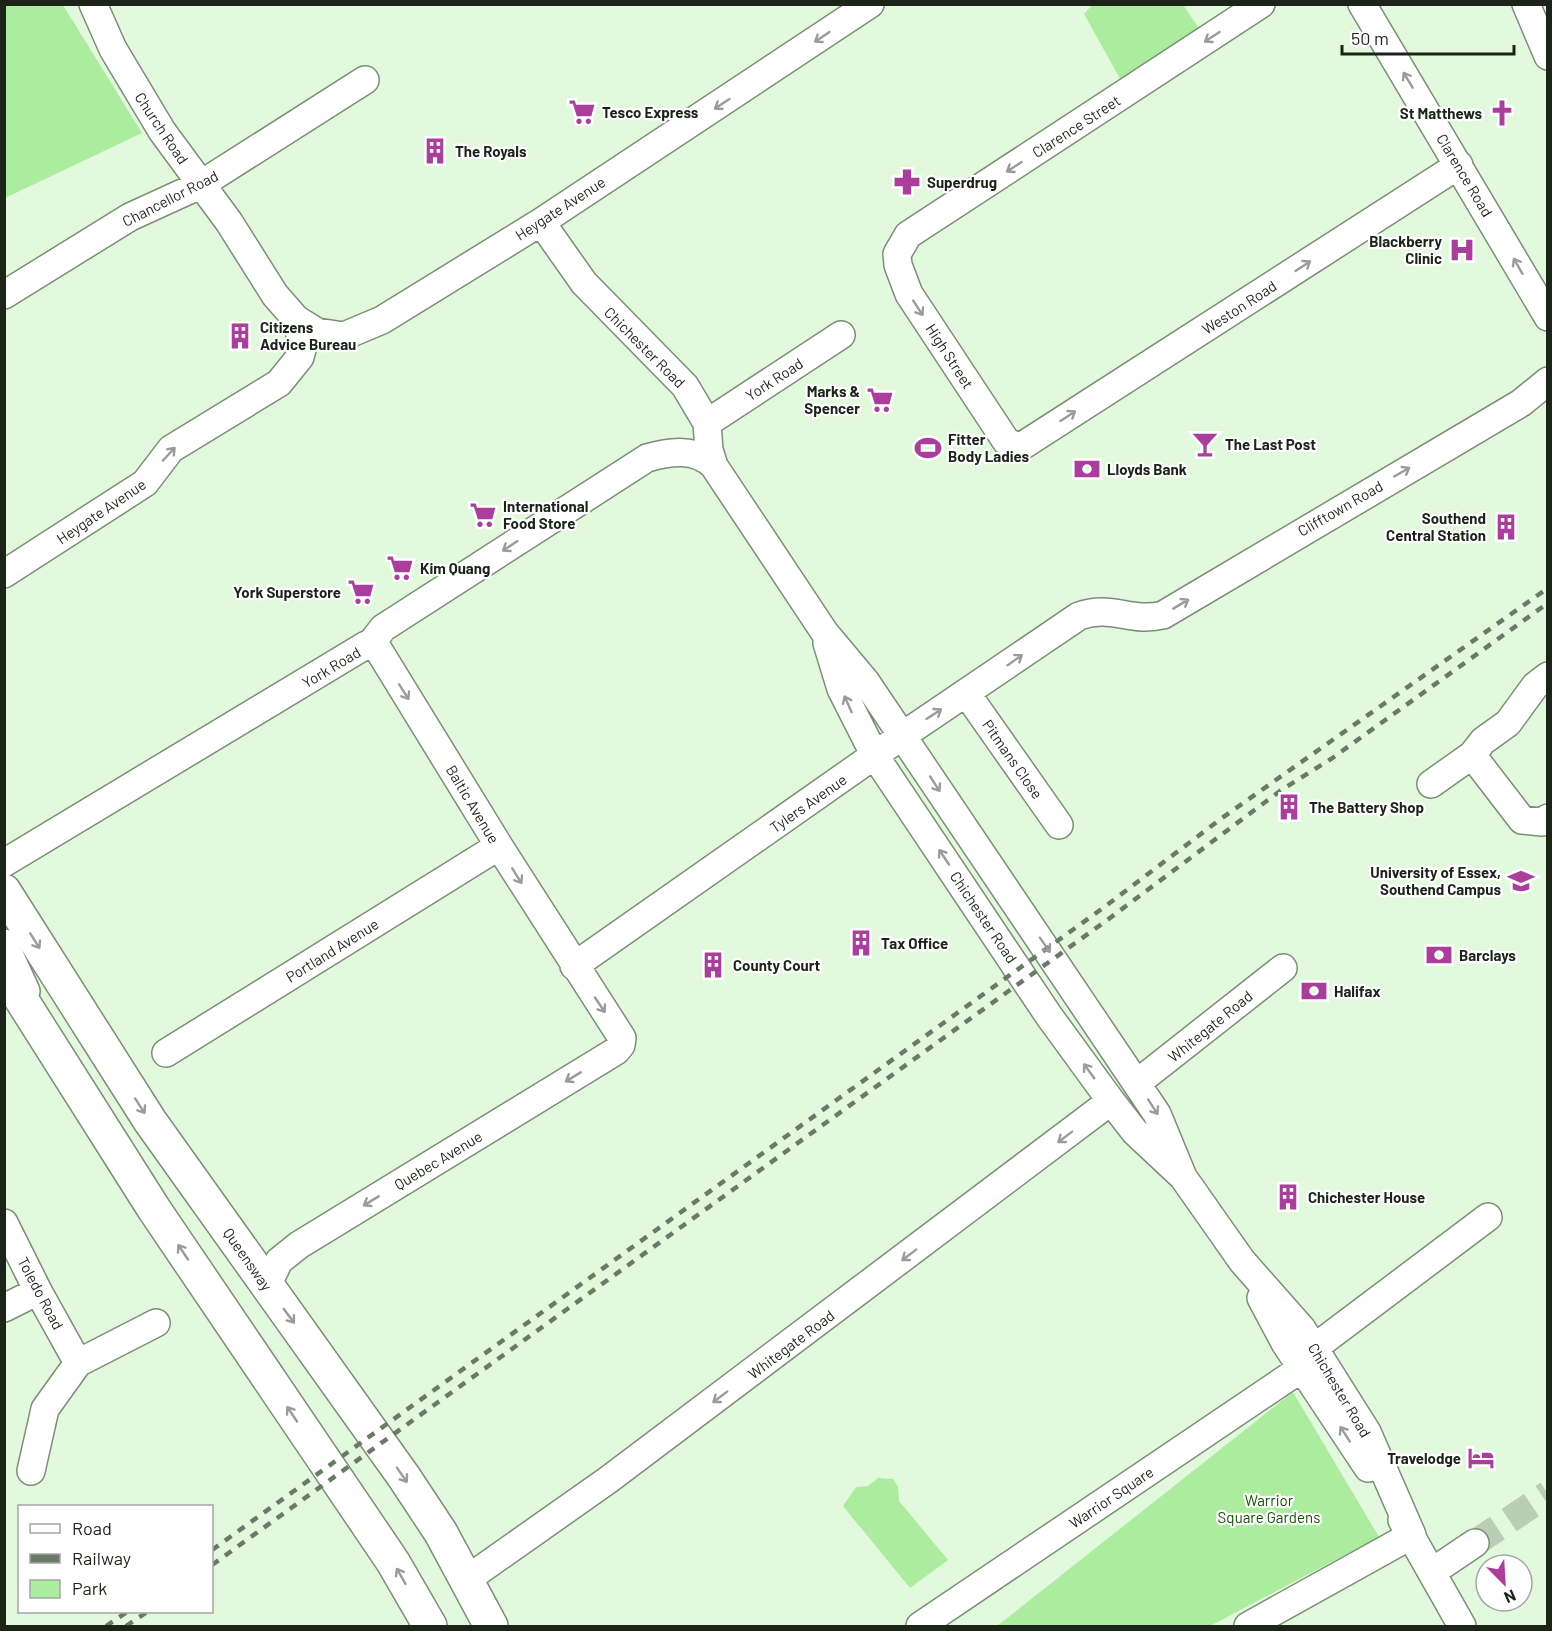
<svg xmlns="http://www.w3.org/2000/svg" width="1552" height="1631" viewBox="0 0 1552 1631" font-family="Barlow,sans-serif">
	<rect width="100%" height="100%" fill="#e2f9dd"/>
	<!-- green -->
	<path fill="#acec9e" d="M5,4L63,5L142,133L5,198Z
		M1092,5H1183L1201,31L1123,84L1084,14Z
		M1293,1392L1379,1537L1210,1626H997Z
		M878,1478L893,1479L898,1487L899,1501L948,1560L910,1588L843,1506L856,1487L868,1486Z"/>
	<g fill="none" stroke-linecap="round" stroke-linejoin="round">
		<!-- minor-tunnel -->
		<path stroke="#baceb6" stroke-width="27" stroke-dasharray="27 14" stroke-linecap="butt" d="M1475,1543L1548,1494"/>
		<!-- minor casing -->
		<g stroke="#7b8f76" stroke-width="30">
			<path id="minor" d="M93,4L113,49L162,131L229,222L275,295L296,319L317,332L344,336L382,320L541,222L870,4
				M1261,4L908,235L897,254L898,265L909,294L1006,441L1019,448L1459,165
				M1362,4L1548,317
				M1526,4L1548,56
				M541,222L584,283L685,386L707,423L709,450L714,466L825,633L866,682L1157,1114L1183,1177
				M4,295L130,217L200,185L365,80
				M707,423L841,335
				M4,574L145,483L171,449L279,383L300,357L303,346L296,319
				M827,643L841,689L875,756L1049,1016L1111,1101L1135,1132L1183,1177L1242,1261L1302,1329L1367,1432L1412,1535
				M967,694L1059,825
				M1472,755L1522,820L1542,822L1548,818
				M1431,784L1472,755L1483,741L1508,723L1535,686L1548,676
				M4,863L366,645H370L383,628L647,458C671,451 696,448 714,466
				M4,943L26,991
				M574,966L902,736L1079,616C1112,604 1130,623 1163,615L1521,403L1548,381
				M166,1053L499,846
				M1137,1083L1283,968
				M4,1223L38,1291L78,1363
				M267,1286L279,1261L299,1245L616,1051L621,1045L622,1038L499,846L378,649L370,645
				M1261,1298L1285,1343L1368,1468
				M4,1308L38,1291
				M1314,1348L1488,1217
				M31,1471L45,1409L78,1363L156,1323
				M1402,1520L1462,1626
				M1432,1572L1475,1543
				M466,1580L608,1480L1111,1101
				M920,1626L1302,1368
				M1248,1626L1412,1535"/>
		</g>
		<!-- major casing -->
		<g stroke="#7b8f76" stroke-width="36">
			<path id="major" d="M4,891L150,1121L404,1477L441,1533L491,1626
				M4,972L154,1209L393,1562L430,1626"/>
		</g>
		<!-- minor -->
		<use href="#minor" stroke="#fff" stroke-width="27"/>
		<!-- major -->
		<use href="#major" stroke="#fff" stroke-width="33"/>
		<!-- rail -->
		<path stroke="#6b7968" stroke-width="4.5" stroke-dasharray="8 8" stroke-linecap="butt" d="M212,1550L1103,908L1222,818L1548,588
			M212,1565L1110,918L1280,791L1331,759L1548,603
			M106,1626L127,1612
			M126,1626L147,1612"/>
	</g>
	<!-- one-way arrows -->
	<defs><path id="oneway-shaft" d="M-6 0H5M1.5-3L5.5 0L1.5 3" fill="none" stroke-width="1.6" stroke-linecap="round" stroke-linejoin="round" transform="scale(1.5)"/></defs>
	<g stroke="#999c98">
		<use href="#oneway-shaft" transform="translate(822 37) rotate(146)"/>
		<use href="#oneway-shaft" transform="translate(1212 37) rotate(147)"/>
		<use href="#oneway-shaft" transform="translate(1408 80) rotate(-121)"/>
		<use href="#oneway-shaft" transform="translate(722 104) rotate(147)"/>
		<use href="#oneway-shaft" transform="translate(1014 167) rotate(147)"/>
		<use href="#oneway-shaft" transform="translate(1303 266) rotate(-33)"/>
		<use href="#oneway-shaft" transform="translate(1518 266) rotate(-120)"/>
		<use href="#oneway-shaft" transform="translate(918 308) rotate(57)"/>
		<use href="#oneway-shaft" transform="translate(1068 416) rotate(-33)"/>
		<use href="#oneway-shaft" transform="translate(169 454) rotate(-47)"/>
		<use href="#oneway-shaft" transform="translate(1402 472) rotate(-30)"/>
		<use href="#oneway-shaft" transform="translate(510 546) rotate(147)"/>
		<use href="#oneway-shaft" transform="translate(1181 604) rotate(-31)"/>
		<use href="#oneway-shaft" transform="translate(1015 660) rotate(-35)"/>
		<use href="#oneway-shaft" transform="translate(404 692) rotate(58)"/>
		<use href="#oneway-shaft" transform="translate(848 704) rotate(-114)"/>
		<use href="#oneway-shaft" transform="translate(934 714) rotate(-33)"/>
		<use href="#oneway-shaft" transform="translate(935 784) rotate(57)"/>
		<use href="#oneway-shaft" transform="translate(944 857) rotate(-124)"/>
		<use href="#oneway-shaft" transform="translate(517 876) rotate(58)"/>
		<use href="#oneway-shaft" transform="translate(35 941) rotate(58)"/>
		<use href="#oneway-shaft" transform="translate(1045 945) rotate(55)"/>
		<use href="#oneway-shaft" transform="translate(600 1005) rotate(56)"/>
		<use href="#oneway-shaft" transform="translate(1089 1071) rotate(-126)"/>
		<use href="#oneway-shaft" transform="translate(573 1077) rotate(149)"/>
		<use href="#oneway-shaft" transform="translate(140 1106) rotate(57)"/>
		<use href="#oneway-shaft" transform="translate(1153 1107) rotate(57)"/>
		<use href="#oneway-shaft" transform="translate(1065 1137) rotate(143)"/>
		<use href="#oneway-shaft" transform="translate(371 1201) rotate(149)"/>
		<use href="#oneway-shaft" transform="translate(183 1252) rotate(-124)"/>
		<use href="#oneway-shaft" transform="translate(909 1255) rotate(143)"/>
		<use href="#oneway-shaft" transform="translate(289 1316) rotate(54)"/>
		<use href="#oneway-shaft" transform="translate(720 1397) rotate(143)"/>
		<use href="#oneway-shaft" transform="translate(292 1414) rotate(-124)"/>
		<use href="#oneway-shaft" transform="translate(1345 1434) rotate(-123)"/>
		<use href="#oneway-shaft" transform="translate(402 1475) rotate(55)"/>
		<use href="#oneway-shaft" transform="translate(401 1576) rotate(-120)"/>
	</g>
	<!-- icons -->
	<defs>
		<g id="supermarket-bare" transform="scale(2.07)"><path d="M-6-5.5h2.5l.6 2H6L4.5 2H-2.5L-4.4-4H-6ZM-1.5 3.2a1.3 1.3 0 1 0 .1 0ZM3 3.2a1.3 1.3 0 1 0 .1 0Z" fill="#ab3e9c" stroke="#fff" stroke-width="2.5" paint-order="stroke"/></g>
		<g id="church-bare" transform="scale(2.07)"><path d="M-1.2-6h2.4v3.5h3.3v2.4h-3.3V6h-2.4V-.1h-3.3v-2.4h3.3Z" fill="#ab3e9c" stroke="#fff" stroke-width="2.5" paint-order="stroke"/></g>
		<g id="building-bare" transform="scale(2.07)"><path d="M-4-6H4V6H1V3H-1V6H-4ZM-2.5-4.3h1.7v1.8h-1.7ZM.8-4.3h1.7v1.8H.8ZM-2.5-1h1.7V.8h-1.7ZM.8-1h1.7V.8H.8Z" fill="#ab3e9c" stroke="#fff" stroke-width="2.5" paint-order="stroke"/></g>
		<g id="pharmacy-bare" transform="scale(2.07)"><path d="M-2-6h4v4h4v4h-4v4h-4v-4h-4v-4h4Z" fill="#ab3e9c" stroke="#fff" stroke-width="2.5" paint-order="stroke"/></g>
		<g id="hospital-bare" transform="scale(2.07)"><path d="M-5-5h3v3.5h4V-5h3V5h-3V1.5h-4V5h-3Z" fill="#ab3e9c" stroke="#fff" stroke-width="2.5" paint-order="stroke"/></g>
		<g id="bar-bare" transform="scale(2.07)"><path d="M-6-5H6L.8 .8V4.5H3.5V6h-7V4.5H-.8V.8Z" fill="#ab3e9c" stroke="#fff" stroke-width="2.5" paint-order="stroke"/></g>
		<g id="stadium-bare" transform="scale(2.07)"><path d="M0-5a6.5 5 0 1 0 0 10a6.5 5 0 1 0 0-10ZM-3.5-1.8h7v3.6h-7Z" fill="#ab3e9c" stroke="#fff" stroke-width="2.5" paint-order="stroke"/></g>
		<g id="bank-bare" transform="scale(2.07)"><path d="M-6-4H6V4H-6ZM0-2.3a2.3 2.3 0 1 0 0 4.6a2.3 2.3 0 1 0 0-4.6Z" fill="#ab3e9c" stroke="#fff" stroke-width="2.5" paint-order="stroke"/></g>
		<g id="university-bare" transform="scale(2.07)"><path d="M0-5L7-2L0 1L-7-2ZM-4 1L0 2.5L4 1V4Q0 6-4 4Z" fill="#ab3e9c" stroke="#fff" stroke-width="2.5" paint-order="stroke"/></g>
		<g id="hotel-bare" transform="scale(2.07)"><path d="M-6-4.5h1.5V1H6V5H4.5V3h-9V5H-6ZM-4 0a1.8 1.8 0 1 1 3.6 0ZM.5 0V-2.5h3Q6-2.5 6 0Z" fill="#ab3e9c" stroke="#fff" stroke-width="2.5" paint-order="stroke"/></g>
	</defs>
	<g fill-rule="evenodd">
		<use href="#supermarket-bare" x="582" y="112"/>
		<use href="#church-bare" x="1502" y="113"/>
		<use href="#building-bare" x="435" y="151"/>
		<use href="#pharmacy-bare" x="907" y="182"/>
		<use href="#hospital-bare" x="1462" y="250"/>
		<use href="#building-bare" x="240" y="336"/>
		<use href="#supermarket-bare" x="880" y="400"/>
		<use href="#bar-bare" x="1205" y="444"/>
		<use href="#stadium-bare" x="928" y="448"/>
		<use href="#bank-bare" x="1087" y="469"/>
		<use href="#supermarket-bare" x="483" y="515"/>
		<use href="#building-bare" x="1506" y="527"/>
		<use href="#supermarket-bare" x="400" y="568"/>
		<use href="#supermarket-bare" x="361" y="592"/>
		<use href="#building-bare" x="1289" y="807"/>
		<use href="#university-bare" x="1521" y="881"/>
		<use href="#building-bare" x="861" y="943"/>
		<use href="#bank-bare" x="1439" y="955"/>
		<use href="#building-bare" x="713" y="965"/>
		<use href="#bank-bare" x="1314" y="991"/>
		<use href="#building-bare" x="1288" y="1197"/>
		<use href="#hotel-bare" x="1481" y="1458"/>
	</g>
	<g text-anchor="middle" dominant-baseline="central" stroke-width="4.5" stroke-linejoin="round" paint-order="stroke">
		<!-- poi labels -->
		<g font-size="15" font-weight="bold" fill="#1c241a" stroke="#fff" text-anchor="start">
			<text x="602" y="112">Tesco Express</text>
			<text x="1482" y="113" text-anchor="end">St Matthews</text>
			<text x="455" y="151">The Royals</text>
			<text x="927" y="182">Superdrug</text>
			<text x="1442" y="241" text-anchor="end">Blackberry<tspan x="1442" dy="17">Clinic</tspan></text>
			<text x="260" y="327">Citizens<tspan x="260" dy="17">Advice Bureau</tspan></text>
			<text x="860" y="391" text-anchor="end">Marks &amp;<tspan x="860" dy="17">Spencer</tspan></text>
			<text x="948" y="439">Fitter<tspan x="948" dy="17">Body Ladies</tspan></text>
			<text x="1225" y="444">The Last Post</text>
			<text x="1107" y="469">Lloyds Bank</text>
			<text x="503" y="506">International<tspan x="503" dy="17">Food Store</tspan></text>
			<text x="1486" y="518" text-anchor="end">Southend<tspan x="1486" dy="17">Central Station</tspan></text>
			<text x="420" y="568">Kim Quang</text>
			<text x="341" y="592" text-anchor="end">York Superstore</text>
			<text x="1309" y="807">The Battery Shop</text>
			<text x="1501" y="872" text-anchor="end">University of Essex,<tspan x="1501" dy="17">Southend Campus</tspan></text>
			<text x="881" y="943">Tax Office</text>
			<text x="1459" y="955">Barclays</text>
			<text x="733" y="965">County Court</text>
			<text x="1334" y="991">Halifax</text>
			<text x="1308" y="1197">Chichester House</text>
			<text x="1461" y="1458" text-anchor="end">Travelodge</text>
		</g>
		<!-- street labels -->
		<g font-size="15" fill="#1c241a" stroke="#fff">
			<text transform="translate(1076 126) rotate(-33)">Clarence Street</text>
			<text transform="translate(162 128) rotate(56)">Church Road</text>
			<text transform="translate(1465 175) rotate(59)">Clarence Road</text>
			<text transform="translate(170 198) rotate(-27)">Chancellor Road</text>
			<text transform="translate(560 208) rotate(-33)">Heygate Avenue</text>
			<text transform="translate(1239 307) rotate(-33)">Weston Road</text>
			<text transform="translate(645 347) rotate(45)">Chichester Road</text>
			<text transform="translate(950 356) rotate(57)">High Street</text>
			<text transform="translate(774 379) rotate(-33)">York Road</text>
			<text transform="translate(1340 508) rotate(-30)">Clifftown Road</text>
			<text transform="translate(101 511) rotate(-34)">Heygate Avenue</text>
			<text transform="translate(331 667) rotate(-31)">York Road</text>
			<text transform="translate(1013 759) rotate(55)">Pitmans Close</text>
			<text transform="translate(808 803) rotate(-35)">Tylers Avenue</text>
			<text transform="translate(473 804) rotate(59)">Baltic Avenue</text>
			<text transform="translate(984 917) rotate(56)">Chichester Road</text>
			<text transform="translate(332 950) rotate(-32)">Portland Avenue</text>
			<text transform="translate(1210 1026) rotate(-39)">Whitegate Road</text>
			<text transform="translate(438 1160) rotate(-31)">Quebec Avenue</text>
			<text transform="translate(248 1259) rotate(55)">Queensway</text>
			<text transform="translate(41 1293) rotate(62)">Toledo Road</text>
			<text transform="translate(791 1344) rotate(-37)">Whitegate Road</text>
			<text transform="translate(1340 1390) rotate(59)">Chichester Road</text>
			<text transform="translate(1111 1497) rotate(-34)">Warrior Square</text>
		</g>
		<!-- park labels -->
		<g font-size="15" fill="#145300" stroke="#fff">
			<text x="1269" y="1500">Warrior<tspan x="1269" dy="17">Square Gardens</tspan></text>
		</g>
	</g>
	<!-- border -->
	<rect width="1552" height="1631" fill="none" stroke="#1c241a" stroke-width="12"/>
	<!-- legend -->
	<rect x="18" y="1505" width="195" height="108" fill="#ffffff" stroke="#a4a7a3" stroke-width="1.5"/>
	<rect x="30" y="1524" width="30" height="9" fill="#ffffff" stroke="#a4a7a3" stroke-width="1.5"/>
	<text x="72" y="1535" font-size="18" fill="#1c241a">Road</text>
	<rect x="30" y="1554" width="30" height="9" fill="#6b7968" stroke="#a4a7a3" stroke-width="1.5"/>
	<text x="72" y="1565" font-size="18" fill="#1c241a">Railway</text>
	<rect x="30" y="1580" width="30" height="18" fill="#acec9e" stroke="#a4a7a3" stroke-width="1.5"/>
	<text x="72" y="1595" font-size="18" fill="#1c241a">Park</text>
	<!-- north arrow -->
	<g transform="translate(1504 1583) rotate(156)"><circle r="28" fill="#ffffff" stroke="#a4a7a3" stroke-width="1.5"/>
	<path d="M0-4.5L10 22L0 15L-10 22Z" fill="#ab3e9c"/>
	<text y="-9" font-size="16" font-weight="bold" text-anchor="middle" fill="#1c241a">N</text>
	</g>
	<!-- scale -->
	<path d="M1342 45v9h172v-9" fill="none" stroke="#1c241a" stroke-width="3"/>
	<text x="1351" y="45" font-size="18" fill="#1c241a" stroke="#ffffff" stroke-width="4.5" paint-order="stroke">50 m</text>
</svg>
